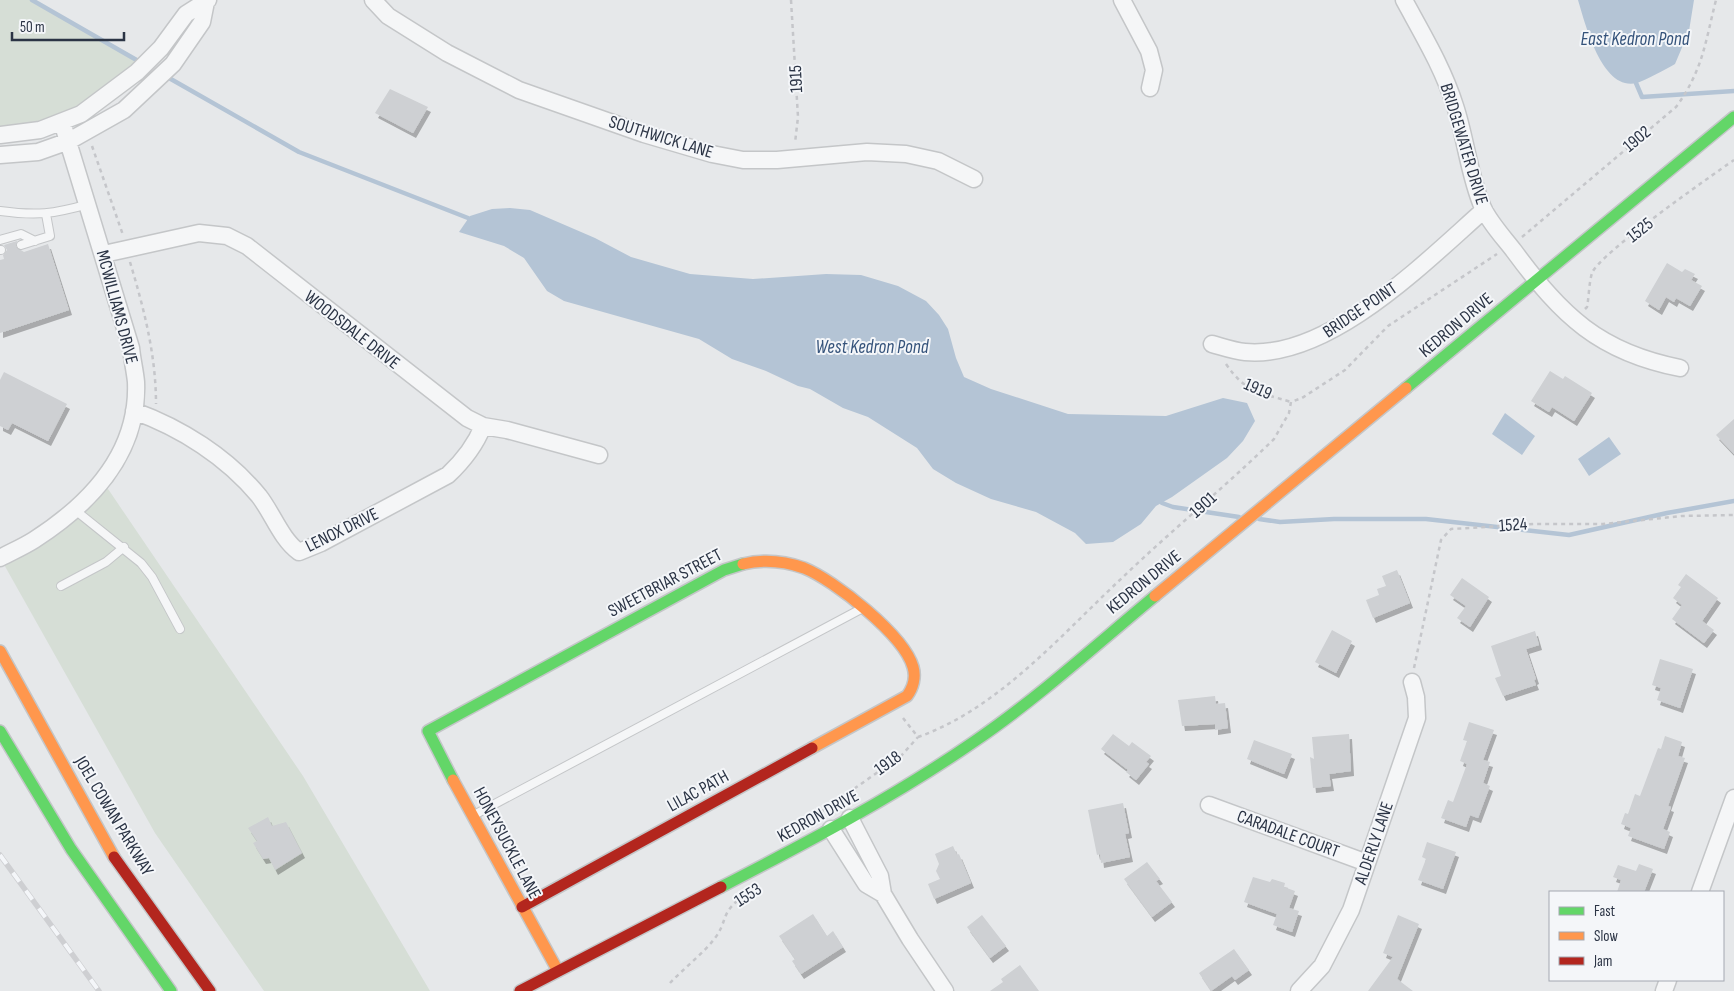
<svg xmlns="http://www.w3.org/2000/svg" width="1734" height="991" viewBox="0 0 1734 991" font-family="'Sofia Sans Condensed',sans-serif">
	<defs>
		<filter id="shadow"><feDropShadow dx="3" dy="5" stdDeviation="0" flood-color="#0004"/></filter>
	</defs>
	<rect width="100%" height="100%" fill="#e6e8ea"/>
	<!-- green -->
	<path fill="#d6ded6" d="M0,0H33L146,63L81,114L0,133Z
		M106,486L303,776L430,991H264L155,833L2,561Z"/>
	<!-- water -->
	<path fill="#b4c4d5" d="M1578,0H1694L1689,31L1675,64C1666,69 1646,80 1637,83C1602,92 1585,23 1578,0Z
		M510,208L530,210L595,238L631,257L690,274L753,279L826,274L861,275L898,286L926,301L939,315L948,329L956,358L964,377L991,389L1068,414L1166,416L1223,398L1247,403L1255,421L1243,441L1227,458L1172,497L1156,506L1141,524L1113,542L1086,544L1075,533L1036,512L991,499L956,483L933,469L917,448L868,417L843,408L810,389L798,386L766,371L732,359L699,339L564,301L547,291L524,258L504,246L459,232L470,216L492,209Z
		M1505,413L1535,436L1522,455L1492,434Z
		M1609,437L1621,454L1589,476L1578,459Z"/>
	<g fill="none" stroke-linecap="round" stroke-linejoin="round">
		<!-- stream -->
		<path stroke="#b4c4d5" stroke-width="4.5" d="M32,0L140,62
			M169,78L299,152L468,218
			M1636,83L1642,97L1734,91
			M1162,503L1173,507L1239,517
			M1259,519L1280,522L1334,519H1426L1569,535L1667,513L1734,501"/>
	</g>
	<!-- building -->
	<path fill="#ced0d3" filter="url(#shadow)" d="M390,89L428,107L413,133L375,113Z
		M17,241L16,247L24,252L48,244L69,310L0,333V260L4,259L3,255L7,250L4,245Z
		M1667,263L1682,272L1685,269L1695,274L1691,280L1702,286L1690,306L1676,298L1674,302L1666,297L1659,310L1645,301Z
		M1550,371L1563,379L1565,376L1592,393L1574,421L1552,407L1549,412L1531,401Z
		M4,372L67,404L48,441L12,423L8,430L0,426V380Z
		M1734,419V454L1716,435Z
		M1397,570L1410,603L1373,618L1366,600L1379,595L1377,589L1386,586L1382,576Z
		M1686,574L1718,598L1702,621L1714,630L1704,643L1672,619L1682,605L1673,598L1681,587L1678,585Z
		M1462,578L1489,597L1470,627L1457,618L1466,606L1450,595Z
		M1332,630L1352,641L1336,673L1315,662Z
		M1535,631L1539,645L1526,649L1536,679L1534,680L1536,685L1503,696L1495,678L1501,676L1491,646Z
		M1660,659L1693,669L1680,708L1657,700L1661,688L1652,685Z
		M1215,696L1216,704L1225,703L1228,728L1215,730V724L1182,726L1178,700Z
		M1469,722L1494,730L1483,760L1490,762L1483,783L1490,786L1478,818L1470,815L1466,827L1441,818L1448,800L1453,802L1467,764L1460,761L1467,741L1463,740Z
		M1113,734L1129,746L1132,742L1151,756L1146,762L1149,764L1136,780L1126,772L1128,770L1101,749Z
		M1349,734L1351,771L1329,774L1331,786L1313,788L1310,757L1314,759L1312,737Z
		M1665,736L1682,742L1678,756L1685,758L1668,806L1671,807L1663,829L1670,832L1664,849L1628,836L1631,828L1621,824L1625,813L1628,814L1635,794L1640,796L1658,748L1661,749Z
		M1254,740L1292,754L1284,774L1247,759Z
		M1123,803L1129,833L1125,834L1130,857L1101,863L1100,854L1097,855L1088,810Z
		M268,817L272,826L286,822L302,853L275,870L269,858L263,859L253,843L257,841L248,828Z
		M1427,842L1456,852L1443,889L1418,880L1426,859L1422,857Z
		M953,846L957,855L959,854L971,883L934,899L928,884L940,879L936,871L939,864L935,854Z
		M1147,862L1160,879L1156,881L1172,902L1152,917L1124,879Z
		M1639,864L1653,869L1644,892H1617L1621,880L1613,877L1618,865L1636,871Z
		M1253,877L1270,882L1272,879L1285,883L1284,887L1295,891L1289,908L1299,911L1292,932L1273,925L1277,914L1244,902Z
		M813,914L827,936L833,931L843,947L801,974L792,961L795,959L779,936Z
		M982,915L1006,946L990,958L967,927Z
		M1398,915L1419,924L1397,979L1413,991H1368L1393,957L1383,953Z
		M1234,949L1249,970L1235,980L1232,976L1211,991L1199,973Z
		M1020,965L1039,991H990L1003,982L1001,979Z"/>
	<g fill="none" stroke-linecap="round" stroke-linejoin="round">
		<!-- lane casing -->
		<g stroke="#c4c6c8" stroke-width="10">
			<path id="lane" d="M0,211C37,216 53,214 89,204
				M0,240L21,234L35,241
				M21,245L50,236L46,214
				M0,250H1
				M75,510L141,563L152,577L180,629
				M61,586L106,562L124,547
				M474,815L861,609"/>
		</g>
		<!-- street casing -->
		<g stroke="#c4c6c8" stroke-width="19">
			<path id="street" d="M373,0L388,16L447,53L519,90L644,134L712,154L743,160H777L867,152L906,154L938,161L974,179
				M1122,0L1149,51L1154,70L1150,88
				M1404,0C1423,35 1443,68 1455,106C1466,139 1469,176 1483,208C1490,223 1504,238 1514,251C1562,316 1599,352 1680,368
				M0,135L40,130L81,114L137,72L161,48L186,14L208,0
				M0,155L38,152L69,141L124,110L173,64L202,22L206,2
				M104,254L199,233L227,236L247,246L467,418L483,426L507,430L599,455
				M1212,344C1223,347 1234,351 1245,352C1329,360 1425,262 1484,210
				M134,411C181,428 227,457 259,496C273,514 281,539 299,552L321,543L448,475C464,460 475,446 483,426
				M0,558C11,552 23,547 34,540C90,504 139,453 136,382C135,371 132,359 131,348L62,122
				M1209,805L1367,863
				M850,818L880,876L883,894L910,939L945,991
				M831,829L866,884L883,894
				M1700,892L1734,798
				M1299,991L1322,966L1351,910L1417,718L1416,697L1412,682
				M1664,991L1668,980"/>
		</g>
		<!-- fast casing -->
		<g stroke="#c4c6c8" stroke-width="14">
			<path id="fast" d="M1406,388L1734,117
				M0,731L71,849L171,991
				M453,780L428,731L724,570L743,564
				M721,887C808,842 894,797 975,741C1038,698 1096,645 1155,596"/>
		</g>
		<!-- slow casing -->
		<g stroke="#c4c6c8" stroke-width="14">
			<path id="slow" d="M743,564C764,559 784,561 804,568C834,580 904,635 913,667C916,677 913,688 907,696L812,748
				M1155,596L1406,388
				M0,651L114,857
				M453,780L558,971"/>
		</g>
		<!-- jam casing -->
		<g stroke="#c4c6c8" stroke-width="14">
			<path id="jam" d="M114,857L210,991
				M522,907L812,748
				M520,991L721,887"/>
		</g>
		<!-- path -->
		<path stroke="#c5c6ca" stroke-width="2.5" stroke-dasharray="4 4" stroke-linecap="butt" d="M791,0L798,117L795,143
			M92,146L123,235
			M1522,237L1676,107C1703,70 1705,43 1716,0
			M130,262C144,309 156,355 156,404
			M1585,309L1587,307C1589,296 1589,283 1592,273C1599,254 1711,176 1734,160
			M1226,364C1246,393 1259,392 1291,402
			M1414,668L1441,540L1451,529L1535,524H1603L1682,516L1734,515
			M903,718L918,737C998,709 1062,634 1123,577C1172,530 1225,487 1274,439L1289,413L1291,402L1302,398L1345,370L1388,326L1497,254
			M815,816L901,756L918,737
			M670,983C684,968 703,954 715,938C727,922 721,915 737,901"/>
		<!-- lane -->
		<use href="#lane" stroke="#f5f6f7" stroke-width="8"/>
		<!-- street -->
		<use href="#street" stroke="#f5f6f7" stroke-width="16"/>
		<!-- fast -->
		<use href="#fast" stroke="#63d668" stroke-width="11"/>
		<!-- slow -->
		<use href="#slow" stroke="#ff974d" stroke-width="11"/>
		<!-- jam -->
		<use href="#jam" stroke="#b3261e" stroke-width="11"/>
		<!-- rail casing -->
		<g stroke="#cecfd2" stroke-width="5.5">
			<path id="rail" d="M0,855L99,991"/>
		</g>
		<!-- rail -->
		<use href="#rail" stroke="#f4f6f9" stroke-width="4" stroke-dasharray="11" stroke-linecap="butt"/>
	</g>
	<g text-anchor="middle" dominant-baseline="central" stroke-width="4" stroke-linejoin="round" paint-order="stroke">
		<!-- street labels -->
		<g font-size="18" fill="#2b3445" stroke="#f4f6f9">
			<text transform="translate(796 79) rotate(-93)">1915</text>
			<text transform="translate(661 137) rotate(17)">SOUTHWICK LANE</text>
			<text transform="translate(1637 139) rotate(-40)">1902</text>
			<text transform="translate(1464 144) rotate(73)">BRIDGEWATER DRIVE</text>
			<text transform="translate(1640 230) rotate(-39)">1525</text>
			<text transform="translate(117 307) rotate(75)">MCWILLIAMS DRIVE</text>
			<text transform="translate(1360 310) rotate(-34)">BRIDGE POINT</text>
			<text transform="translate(1456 325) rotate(-40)">KEDRON DRIVE</text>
			<text transform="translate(352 330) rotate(38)">WOODSDALE DRIVE</text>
			<text transform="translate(1258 389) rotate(24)">1919</text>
			<text transform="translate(1203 505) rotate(-42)">1901</text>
			<text transform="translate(1513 525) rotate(-4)">1524</text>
			<text transform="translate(342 530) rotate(-26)">LENOX DRIVE</text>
			<text transform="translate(1144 582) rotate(-39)">KEDRON DRIVE</text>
			<text transform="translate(665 583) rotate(-28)">SWEETBRIAR STREET</text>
			<text transform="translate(888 763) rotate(-36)">1918</text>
			<text transform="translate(698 791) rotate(-29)">LILAC PATH</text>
			<text transform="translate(114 816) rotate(59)">JOEL COWAN PARKWAY</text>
			<text transform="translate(818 816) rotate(-29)">KEDRON DRIVE</text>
			<text transform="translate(1288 834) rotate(20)">CARADALE COURT</text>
			<text transform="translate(507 843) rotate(62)">HONEYSUCKLE LANE</text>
			<text transform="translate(1374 843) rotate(-71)">ALDERLY LANE</text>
			<text transform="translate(748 895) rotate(-33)">1553</text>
		</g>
		<!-- water labels -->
		<g font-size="19" font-style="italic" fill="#34527a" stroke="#f4f6f9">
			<text x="1635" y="39">East Kedron Pond</text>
			<text x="872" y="347">West Kedron Pond</text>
		</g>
	</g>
	<!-- legend -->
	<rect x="1549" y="891" width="175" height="90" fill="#f4f6f9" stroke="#a4a8b1"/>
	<rect x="1559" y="907" width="25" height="8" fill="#63d668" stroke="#a4a8b1"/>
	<text x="1594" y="916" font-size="15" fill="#2b3445">Fast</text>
	<rect x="1559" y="932" width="25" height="8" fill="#ff974d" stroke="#a4a8b1"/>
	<text x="1594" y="941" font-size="15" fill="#2b3445">Slow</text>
	<rect x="1559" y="957" width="25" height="8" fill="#b3261e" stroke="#a4a8b1"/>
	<text x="1594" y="966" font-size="15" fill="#2b3445">Jam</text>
	<!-- scale -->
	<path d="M12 32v8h112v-8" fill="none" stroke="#2b3445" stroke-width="2.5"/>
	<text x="20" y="32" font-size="15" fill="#2b3445" stroke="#f4f6f9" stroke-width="4" paint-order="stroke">50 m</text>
</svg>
